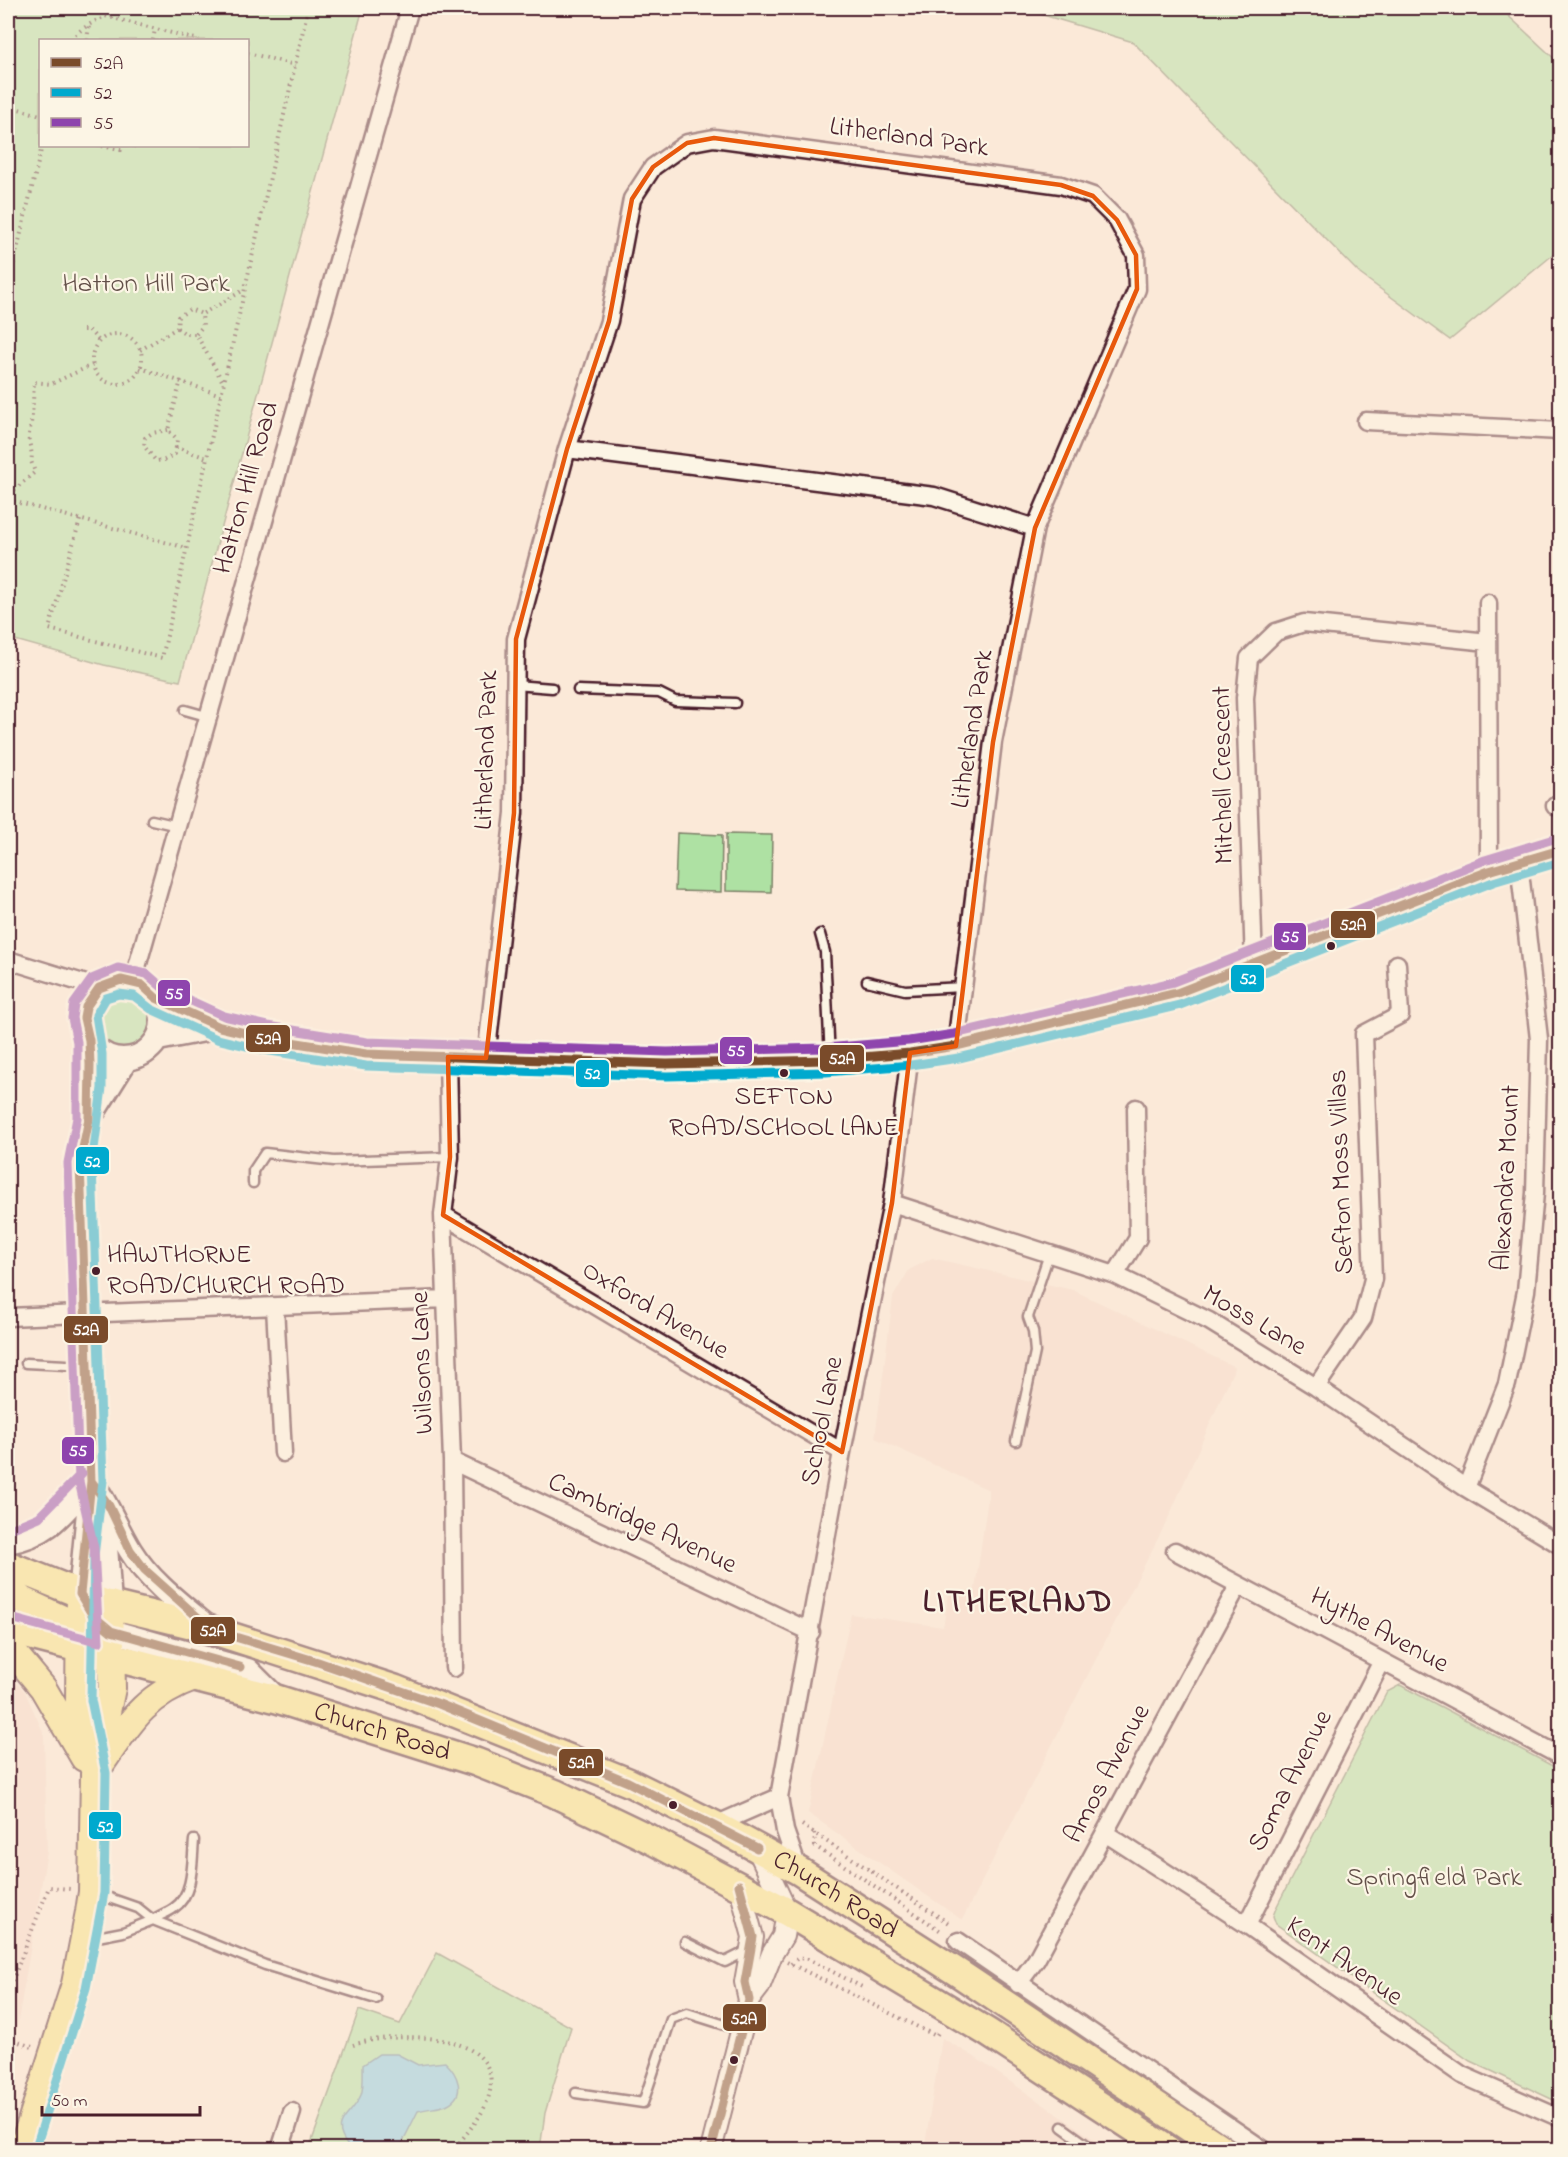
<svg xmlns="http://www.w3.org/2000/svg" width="1568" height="2157" viewBox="0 0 1568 2157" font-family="'Indie Flower',sans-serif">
	<rect width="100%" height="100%" fill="#fbe9d8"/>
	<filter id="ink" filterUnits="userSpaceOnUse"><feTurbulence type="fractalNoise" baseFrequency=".0167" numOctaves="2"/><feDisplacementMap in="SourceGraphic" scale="12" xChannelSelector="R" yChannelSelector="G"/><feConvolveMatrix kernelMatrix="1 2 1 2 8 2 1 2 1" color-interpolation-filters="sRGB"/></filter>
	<g filter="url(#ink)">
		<!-- built -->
		<path fill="#f5daca" d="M932,1258L1073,1290L1235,1367L1167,1521L962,1920L808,1813L851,1614L943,1627L949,1593L974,1596L989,1490L875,1438L893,1297L909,1270Z
			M8,1673L25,1692L44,1734L47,1852L15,2039L8,2063Z
			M942,2038L973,2056L1108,2149L924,2150Z"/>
		<!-- green -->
		<path fill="#aee1a3" stroke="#7c8067" stroke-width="1.5" fill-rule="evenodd" d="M8,8H363L180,681L104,665L8,638ZM248,40V146H40V40Z
			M1020,8H1500L1560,64V249L1450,340L1360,274L1133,42Z
			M677,833L722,835L721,892L675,891Z
			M726,834L772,835L771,892L726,891Z
			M96 1020a27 27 0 1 1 54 0a27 27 0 1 1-54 0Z
			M1400,1685L1560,1770V2103L1470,2061L1276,1924L1273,1916L1276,1908L1387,1692Z
			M437,1953L571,2027L545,2113L540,2149L318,2150L310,2146L359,2010L400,2024Z"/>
		<!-- water -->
		<path fill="#83cbe4" stroke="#6c869a" stroke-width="1.5" d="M379,2054H397L418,2065L445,2062C457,2073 468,2095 446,2105C440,2108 427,2108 418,2111L399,2149H350C327,2120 351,2119 361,2095C364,2087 363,2074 363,2065Z"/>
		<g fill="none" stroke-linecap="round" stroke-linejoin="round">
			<!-- service casing -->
			<g stroke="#4a1f2b" stroke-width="13">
				<path id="service" d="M515,685L552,688
					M578,690L659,693L675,701L735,703
					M185,710L210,717
					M152,820L178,826
					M820,934L825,952L830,1059
					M867,981L905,990L963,987
					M253,1183V1171L265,1153L334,1161L450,1157
					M26,1363L86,1366
					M1016,1441L1035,1352L1033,1331L1028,1317L1049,1254
					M95,1893L138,1908L153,1920C159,1915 168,1913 174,1908C194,1895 192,1861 194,1840
					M87,1939L123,1932L153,1920L265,1965L376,1999
					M685,1942L725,1962L749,1950
					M576,2093L643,2103L671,2019L687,2013L741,2030
					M1062,2127L1094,2150"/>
			</g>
			<!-- minor casing -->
			<g stroke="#4a1f2b" stroke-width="21">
				<path id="minor" d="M1366,421L1560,431
					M567,449L934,496L1035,528
					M1488,603L1489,871
					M1555,806L1560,804
					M8,960L99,988
					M1254,964L1245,698L1249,658L1276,632L1304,623L1488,642
					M133,981L410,8
					M448,1057L450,1157L443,1215L452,1461L454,1668
					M486,1058L514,813L516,639L567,449L609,321L632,199L653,167L687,143L714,138L1061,185L1093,196L1117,220L1136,255L1137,289L1035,528L993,742L956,1046
					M892,1203L1115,1275L1209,1321L1316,1387L1466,1488L1560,1545
					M443,1215L842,1452
					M1115,1275L1138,1238L1136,1108
					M275,1307L283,1453
					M8,1317L446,1299
					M1316,1387L1363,1318L1373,1279L1364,1034L1400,1015L1397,964
					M452,1461L811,1632
					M1466,1488L1507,1384L1526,1291L1535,1193L1539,1039L1519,863
					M1175,1551L1560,1756
					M715,1825L779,1797
					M1105,1833L1247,1925L1462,2075L1560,2118
					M799,1871L785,1831L779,1797L842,1452L892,1203L910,1053
					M1247,1925L1382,1661
					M958,1941L1264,2150
					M1018,1984L1036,1960L1238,1586
					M280,2150L292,2112"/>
			</g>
			<!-- tertiary casing -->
			<g stroke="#4a1f2b" stroke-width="24">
				<path id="tertiary" d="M739,1885L753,1937L745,1982L749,2000
					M711,2150L749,2000L759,1987L772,1954L783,1936L787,1912L757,1848"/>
			</g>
			<!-- secondary casing -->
			<g stroke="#4a1f2b" stroke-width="27">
				<path id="secondary" d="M84 1020a39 39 0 1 1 78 0a39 39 0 1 1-78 0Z
					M156,998L220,1027L266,1038L366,1054L667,1064L826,1060L910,1053L956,1046L1177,993L1489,871L1560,850
					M158,1039L220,1027
					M89,1040V1119L80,1163L91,1481L80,1594L93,1616L111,1631L248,1670L277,1699
					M89,1119L126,1060
					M91,1481C107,1503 116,1527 130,1550C149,1581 181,1605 209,1628
					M95,1500L106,1546L110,1604
					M8,1542C51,1534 63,1512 91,1481"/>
			</g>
			<!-- primary casing -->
			<g stroke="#4a1f2b" stroke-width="30">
				<path id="primary" d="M8,1587L22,1600L91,1632
					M80,1594L79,1701L92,1765
					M8,1646L43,1688L84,1758
					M101,1764C130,1722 144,1696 194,1678
					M22,2150L75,1984L89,1912L92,1892L94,1774L112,1688L110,1604"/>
			</g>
			<!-- trunk casing -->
			<g stroke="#4a1f2b" stroke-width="32">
				<g id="trunk">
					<path id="s1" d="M8,1565L103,1603L202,1627L395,1689L628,1782L715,1825L799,1871L960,1974L1223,2150"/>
					<path id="s2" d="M8,1630L277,1699L476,1762L554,1793L648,1838L787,1912L987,2032L1168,2150"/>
				</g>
			</g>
			<!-- path -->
			<path stroke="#4a1f2b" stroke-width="4" stroke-dasharray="1.5 4.5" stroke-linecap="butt" d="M112,18L115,8
				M72,40C78,29 94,22 105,16L199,40
				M87,40L89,26
				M153,40L155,29
				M248,53L295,65
				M8,106L40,115
				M102,146L121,150L122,146
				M133,147L134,146
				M8,287L42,146
				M177,328L186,334H196L224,384
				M83,330H89L99,341
				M196,334L203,326L202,314L244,290
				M92 359a25 25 0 1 1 50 0a25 25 0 1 1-50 0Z
				M140,350L177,328L178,317L190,309L202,314
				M140,368L221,395
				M181,380L168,430L177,439L176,447L207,458
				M168,430L152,433L145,438L144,446L156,461L164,460L175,454L176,447
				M8,500L14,490L35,472L31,461C34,451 27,443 29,434C33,417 33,399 34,382L51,384L92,365
				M8,500L187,548
				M80,520L49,629L162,658L308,8
				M802,1825L950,1924
				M814,1833L815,1846L941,1931
				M787,1962L936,2036L939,2031
				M791,1964L798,1958L808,1959L862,1987
				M8,1992L49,1887L70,1889
				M8,2038L32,2047
				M353,2045C390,2032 501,2028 490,2091C486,2113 467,2133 453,2150"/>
			<!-- service -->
			<use href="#service" stroke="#fcf5e5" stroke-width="8"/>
			<!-- minor -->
			<use href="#minor" stroke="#fcf5e5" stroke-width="16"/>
			<!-- tertiary -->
			<use href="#tertiary" stroke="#fcf5e5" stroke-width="20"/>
			<!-- secondary -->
			<use href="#secondary" stroke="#fcf5e5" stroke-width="22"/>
			<!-- primary -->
			<use href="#primary" stroke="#f6e281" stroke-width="26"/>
			<!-- trunk -->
			<use href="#trunk" stroke="#f6e281" stroke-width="27"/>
			<!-- bus-1 casing -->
			<g stroke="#fcf5e5" stroke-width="14">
				<path id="bus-1" d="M91,1481L109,1506L130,1550L145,1570L212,1630L318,1662L439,1704L628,1782L757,1848
					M80,1594L91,1481L80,1163L89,1119L90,1065L89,1040L84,1018L86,1007L99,988L121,980L142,985L156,998L220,1027L266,1038L366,1054L667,1064L826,1060L910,1053L956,1046L1177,993L1489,871L1560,850
					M80,1594L93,1616L111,1631L240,1667
					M711,2150L749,2000L745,1982L753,1937L739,1885"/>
			</g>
			<!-- bus-2 casing -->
			<g stroke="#fcf5e5" stroke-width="14">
				<path id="bus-2" d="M35,2150L86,1988L104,1893L106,1773L91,1700L94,1556L103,1481L92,1164L102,1088V1054L96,1015L106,998L119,994L134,996L151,1009L217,1039L264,1050L366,1066L667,1076L826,1072L911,1065L959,1058L1180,1005L1493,882L1560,862"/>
			</g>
			<!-- bus-3 casing -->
			<g stroke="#fcf5e5" stroke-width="14">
				<path id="bus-3" d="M8,1530L39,1517L82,1473
					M11,1618L99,1642L94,1548L79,1481L68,1163L77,1118V1042L72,1018L74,1004L92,979L118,968L147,974L163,988L224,1016L268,1026L367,1042L667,1052L825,1048L909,1041L954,1034L1173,982L1485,860L1557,838"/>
			</g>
			<!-- bus-1 -->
			<use href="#bus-1" stroke="#7a4b2a" stroke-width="9"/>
			<!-- bus-2 -->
			<use href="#bus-2" stroke="#00a9ce" stroke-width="9"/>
			<!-- bus-3 -->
			<use href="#bus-3" stroke="#8e44ad" stroke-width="9"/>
		</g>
	</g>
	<!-- marked area -->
	<path d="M0 0H1568V2157H0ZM714,138L1061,185L1093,196L1117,220L1136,255L1137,289L1035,528L993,742L956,1046L910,1053L892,1203L842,1452L443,1215L450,1157L448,1057L486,1058L514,813L516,639L567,449L609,321L632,199L653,167L687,143Z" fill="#fbe9d8" fill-opacity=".55" fill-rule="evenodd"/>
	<path fill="none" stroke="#e8590c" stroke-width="4.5" stroke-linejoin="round" d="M714,138L1061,185L1093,196L1117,220L1136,255L1137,289L1035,528L993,742L956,1046L910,1053L892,1203L842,1452L443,1215L450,1157L448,1057L486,1058L514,813L516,639L567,449L609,321L632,199L653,167L687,143Z"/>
	<!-- markers -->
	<g fill="#4a1f2b" stroke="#fcf5e5" stroke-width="2">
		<circle cx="1331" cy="946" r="5"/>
		<circle cx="784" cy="1073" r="5"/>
		<circle cx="96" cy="1271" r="5"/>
		<circle cx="673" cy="1805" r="5"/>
		<circle cx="734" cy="2060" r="5"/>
	</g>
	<g text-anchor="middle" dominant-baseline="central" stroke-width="4.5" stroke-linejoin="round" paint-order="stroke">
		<!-- bus labels -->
		<g font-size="26" fill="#4a1f2b" stroke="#fcf5e5">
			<text x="784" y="1098">SEFTON<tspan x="784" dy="31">ROAD/SCHOOL LANE</tspan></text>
			<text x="107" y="1256" text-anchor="start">HAWTHORNE<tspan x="107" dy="31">ROAD/CHURCH ROAD</tspan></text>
		</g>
		<!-- street labels -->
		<g font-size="27" fill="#4a1f2b" stroke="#fcf5e5">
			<text transform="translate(909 138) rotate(8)">Litherland Park</text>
			<text transform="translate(247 488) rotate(-74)">Hatton Hill Road</text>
			<text transform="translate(973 729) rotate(-81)">Litherland Park</text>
			<text transform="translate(487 750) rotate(-88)">Litherland Park</text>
			<text transform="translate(1224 775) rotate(-91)">Mitchell Crescent</text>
			<text transform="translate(1342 1172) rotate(-92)">Sefton Moss Villas</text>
			<text transform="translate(1507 1178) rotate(-87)">Alexandra Mount</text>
			<text transform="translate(655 1311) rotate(31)">Oxford Avenue</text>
			<text transform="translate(1254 1321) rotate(30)">Moss Lane</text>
			<text transform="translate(423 1363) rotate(-92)">Wilsons Lane</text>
			<text transform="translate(823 1421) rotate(-79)">School Lane</text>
			<text transform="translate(642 1524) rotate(25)">Cambridge Avenue</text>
			<text transform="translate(1379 1631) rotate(28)">Hythe Avenue</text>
			<text stroke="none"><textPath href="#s2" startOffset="388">Church Road</textPath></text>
			<text transform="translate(1108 1774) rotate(-62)">Amos Avenue</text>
			<text transform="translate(1291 1781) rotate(-63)">Soma Avenue</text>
			<text stroke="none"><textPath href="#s1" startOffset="894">Church Road</textPath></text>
			<text transform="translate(1344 1962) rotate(35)">Kent Avenue</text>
		</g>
		<!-- park labels -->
		<g font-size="27" fill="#635049" stroke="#fcf5e5">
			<text x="146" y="284">Hatton Hill Park</text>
			<text x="1434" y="1878">Springfield Park</text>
		</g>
		<!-- district labels -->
		<g font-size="33" font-weight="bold" letter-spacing="1.5" fill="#4a1f2b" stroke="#fcf5e5">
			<text x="1018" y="1603">LITHERLAND</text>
		</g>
	</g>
	<g stroke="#fcf5e5" stroke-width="2">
		<rect x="1330" y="910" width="46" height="29" rx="6" fill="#7a4b2a"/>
		<rect x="1273" y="922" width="34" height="29" rx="6" fill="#8e44ad"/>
		<rect x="1230" y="964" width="35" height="29" rx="6" fill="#00a9ce"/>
		<rect x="157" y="979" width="34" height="28" rx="6" fill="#8e44ad"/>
		<rect x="245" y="1024" width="46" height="29" rx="6" fill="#7a4b2a"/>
		<rect x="719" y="1036" width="34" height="29" rx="6" fill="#8e44ad"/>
		<rect x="819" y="1044" width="46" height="29" rx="6" fill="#7a4b2a"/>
		<rect x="575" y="1059" width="35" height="29" rx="6" fill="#00a9ce"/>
		<rect x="75" y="1146" width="35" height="29" rx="6" fill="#00a9ce"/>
		<rect x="63" y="1315" width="46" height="29" rx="6" fill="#7a4b2a"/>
		<rect x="61" y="1436" width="34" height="29" rx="6" fill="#8e44ad"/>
		<rect x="190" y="1616" width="46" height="29" rx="6" fill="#7a4b2a"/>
		<rect x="558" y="1748" width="46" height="29" rx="6" fill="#7a4b2a"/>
		<rect x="88" y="1811" width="34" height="29" rx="6" fill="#00a9ce"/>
		<rect x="722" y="2003" width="45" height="29" rx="6" fill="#7a4b2a"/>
	</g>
	<g font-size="16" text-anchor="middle" font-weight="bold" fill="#fff">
		<text x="1353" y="930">52A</text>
		<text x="1290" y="942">55</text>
		<text x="1248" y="984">52</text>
		<text x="174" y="999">55</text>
		<text x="268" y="1044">52A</text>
		<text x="736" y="1056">55</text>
		<text x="842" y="1064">52A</text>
		<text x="592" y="1079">52</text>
		<text x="92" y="1167">52</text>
		<text x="86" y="1335">52A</text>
		<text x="78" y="1456">55</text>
		<text x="213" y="1636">52A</text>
		<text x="581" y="1768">52A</text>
		<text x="105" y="1832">52</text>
		<text x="744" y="2024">52A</text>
	</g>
	<!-- margin -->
	<rect width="1568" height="2157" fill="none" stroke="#fcf5e5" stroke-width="30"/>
	<rect x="15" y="15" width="1538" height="2127" fill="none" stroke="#4a1f2b" stroke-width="2" filter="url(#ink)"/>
	<!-- legend -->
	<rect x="39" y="39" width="210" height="108" fill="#fcf5e5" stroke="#b59f9b" stroke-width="1.5"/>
	<rect x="51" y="58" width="30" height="9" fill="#7a4b2a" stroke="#b59f9b" stroke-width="1.5"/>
	<text x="93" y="69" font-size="18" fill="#4a1f2b">52A</text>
	<rect x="51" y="88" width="30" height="9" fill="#00a9ce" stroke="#b59f9b" stroke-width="1.5"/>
	<text x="93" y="99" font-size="18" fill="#4a1f2b">52</text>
	<rect x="51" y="118" width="30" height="9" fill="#8e44ad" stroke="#b59f9b" stroke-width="1.5"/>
	<text x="93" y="129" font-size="18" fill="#4a1f2b">55</text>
	<!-- scale -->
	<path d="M42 2106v9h158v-9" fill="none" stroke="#4a1f2b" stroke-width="3"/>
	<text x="51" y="2106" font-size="18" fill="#4a1f2b" stroke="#fcf5e5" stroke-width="4.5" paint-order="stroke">50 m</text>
</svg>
